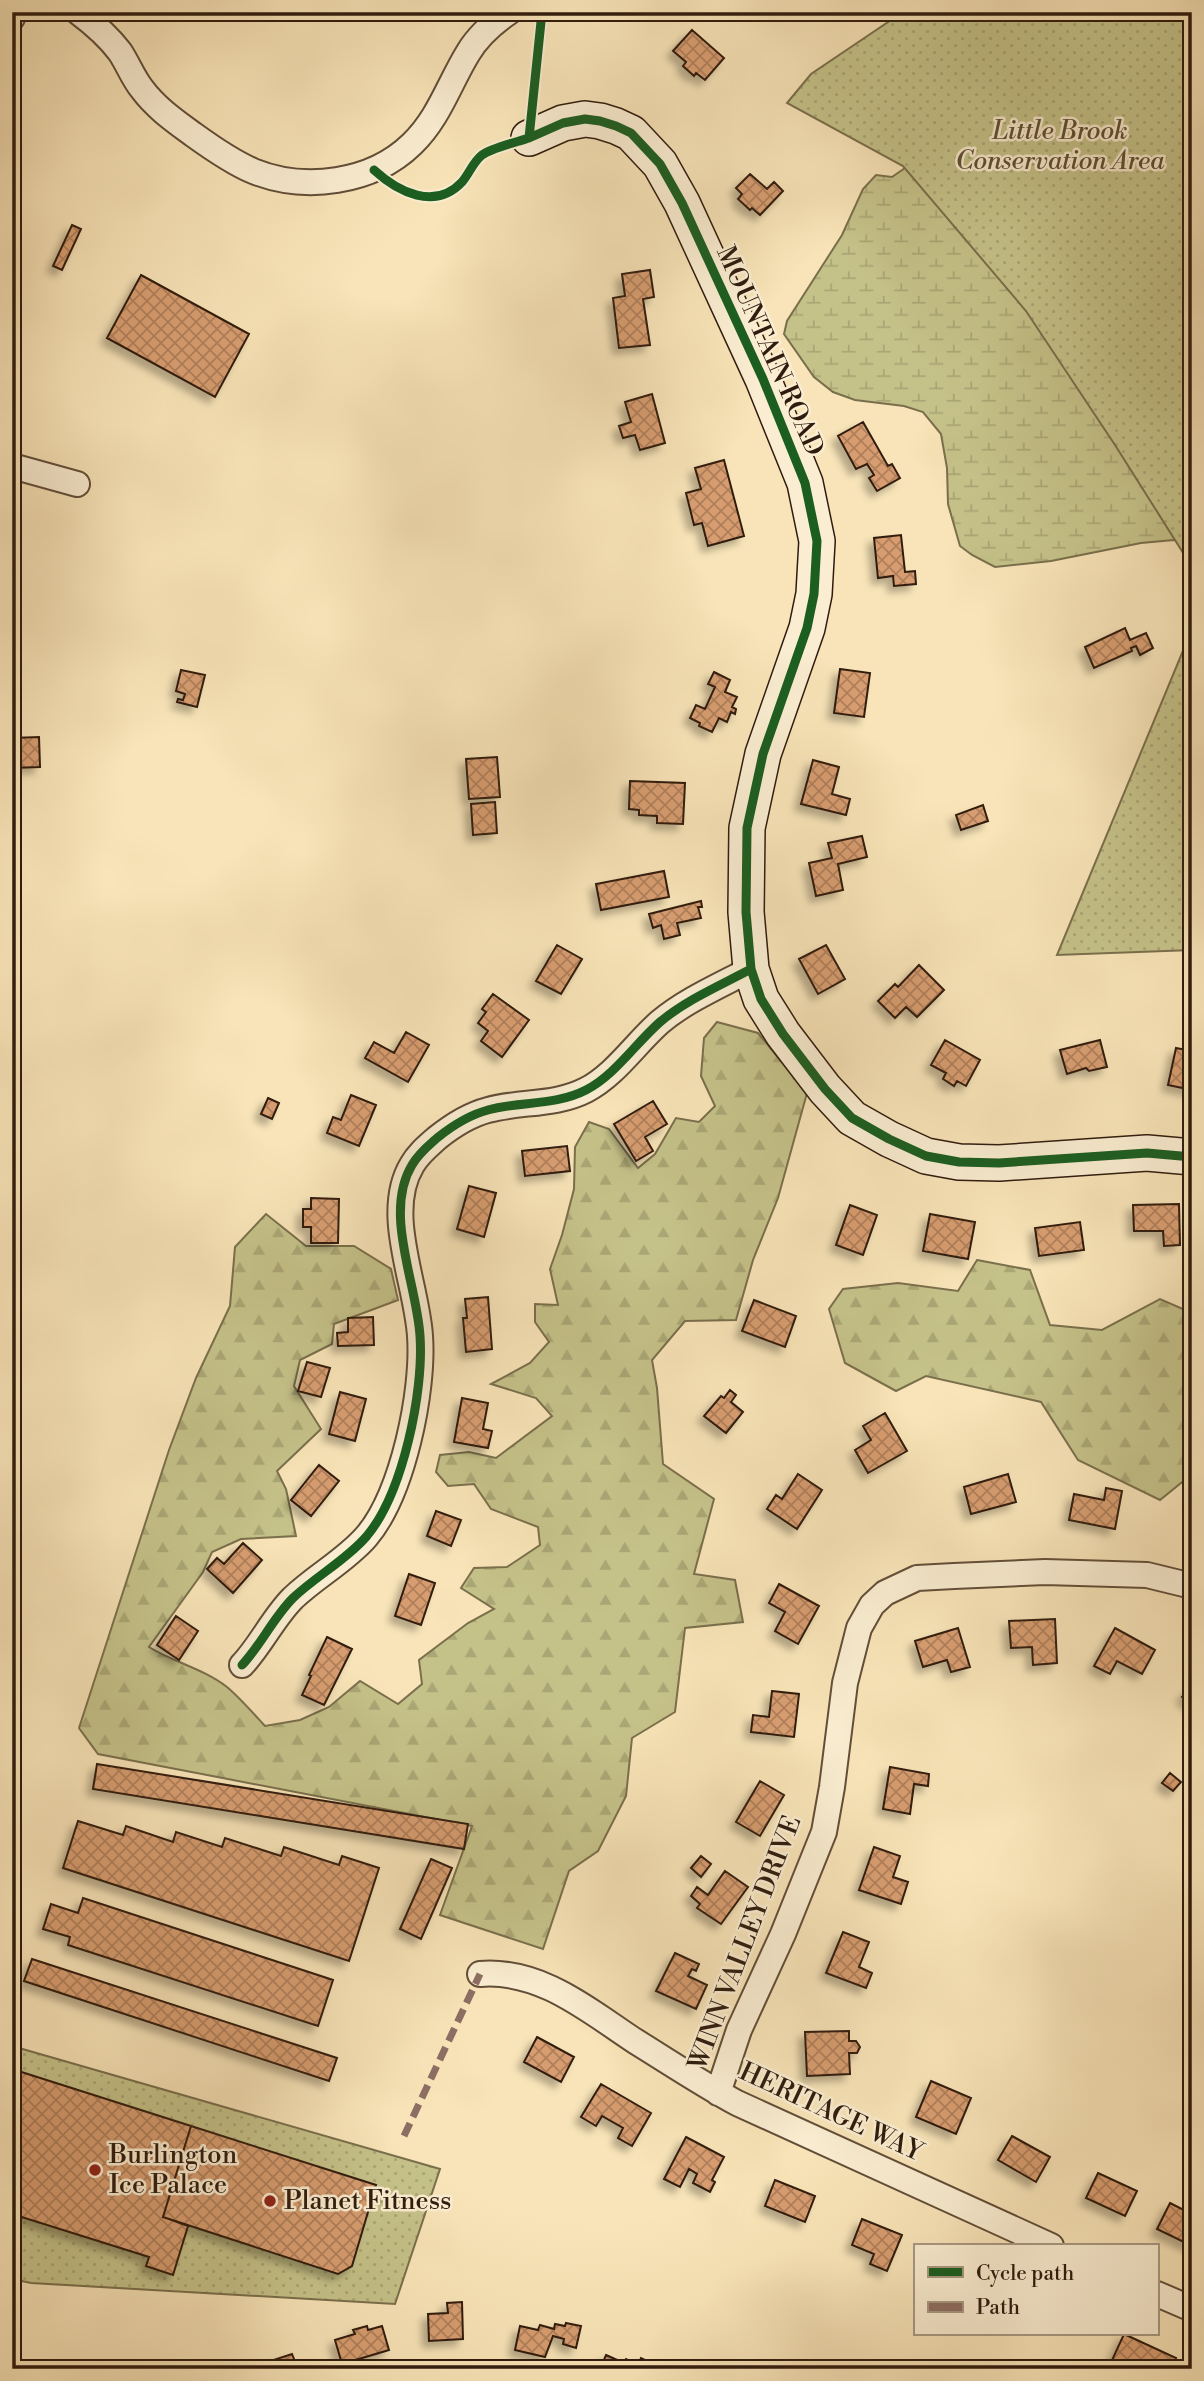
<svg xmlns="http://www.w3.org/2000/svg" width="1204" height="2381" viewBox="0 0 1204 2381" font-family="'Libre Bodoni',serif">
	<defs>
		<pattern id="forest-firs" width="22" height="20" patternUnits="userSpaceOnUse" patternTransform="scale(1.75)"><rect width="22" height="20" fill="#c5c289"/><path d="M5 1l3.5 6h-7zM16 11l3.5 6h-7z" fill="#aaa675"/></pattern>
		<pattern id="wetland-marsh" width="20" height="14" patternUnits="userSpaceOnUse" patternTransform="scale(1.75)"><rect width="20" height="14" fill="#c5c289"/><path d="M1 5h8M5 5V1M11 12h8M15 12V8" fill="none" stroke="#aaa675"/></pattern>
		<pattern id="park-dots" width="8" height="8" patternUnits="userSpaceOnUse" patternTransform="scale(1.75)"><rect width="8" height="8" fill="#c5c289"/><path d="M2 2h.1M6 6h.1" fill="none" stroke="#aaa675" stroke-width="1.8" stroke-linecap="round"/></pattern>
		<pattern id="building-cross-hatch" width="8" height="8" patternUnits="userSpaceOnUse" patternTransform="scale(1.75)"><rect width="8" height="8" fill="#d79d70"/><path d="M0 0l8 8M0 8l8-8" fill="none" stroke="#af7f5a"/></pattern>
		<filter id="shadow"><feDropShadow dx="-6" dy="6" stdDeviation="3.5" flood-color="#0004"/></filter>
	</defs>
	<rect width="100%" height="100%" fill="#f8e4b8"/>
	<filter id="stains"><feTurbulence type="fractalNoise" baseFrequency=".00286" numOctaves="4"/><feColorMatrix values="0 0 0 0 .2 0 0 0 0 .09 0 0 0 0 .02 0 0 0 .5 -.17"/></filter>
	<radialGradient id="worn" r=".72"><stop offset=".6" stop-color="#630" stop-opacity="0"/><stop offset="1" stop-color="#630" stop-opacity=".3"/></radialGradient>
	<!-- forest -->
	<path fill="url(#forest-firs)" stroke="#7a6f4c" stroke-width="2" d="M717,1022L758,1033L807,1093L778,1198L753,1260L736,1320L685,1321L652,1360L657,1388L663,1464L714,1499L694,1574L735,1580L743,1622L685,1628L675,1712L632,1738L626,1796L598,1851L569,1871L543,1949L440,1915L472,1826L98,1754L79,1728L169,1450L196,1378L230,1306L235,1247L266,1214L306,1246H354L391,1269L398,1300L334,1324L332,1344L300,1360L294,1386L321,1429L277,1471L286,1489L296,1536L241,1539L212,1552L203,1572L149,1647C173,1662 204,1669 227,1687C240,1698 253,1713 265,1726L300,1720L329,1707L360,1681L398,1704L422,1684L419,1660L468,1623L494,1609L461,1588L474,1568L507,1567L540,1545L538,1527L491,1509L474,1484L448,1486L436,1472L440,1455L469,1452L496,1458L552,1416L536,1398L491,1384L530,1363L549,1342L535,1322V1304L558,1305L550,1269L562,1235L574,1189L575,1147L589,1122L609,1129L638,1168L655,1154L676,1118L699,1122L715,1106L701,1076L704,1038Z
		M977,1260L1030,1270L1050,1325L1102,1330L1160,1299L1192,1313V1474L1160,1500L1078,1460L1041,1402L926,1376L896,1391L845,1363L829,1309L843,1289L898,1283L958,1291Z"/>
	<!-- wetland -->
	<path fill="url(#wetland-marsh)" stroke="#7a6f4c" stroke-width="2" d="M1192,12V541L1174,540L1141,543L1051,561L995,567L972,555L960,546L948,504L947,468L941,434L923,412L904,406L855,400L833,392L814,377L784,334L787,321L842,235L863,189L876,175L892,177L928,152Z"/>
	<!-- park -->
	<path fill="url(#park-dots)" stroke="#7a6f4c" stroke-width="2" d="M903,12H1192V567L1115,445L1026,311L903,166L787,103L811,74Z
		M1192,629V950L1057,955Z
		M12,2046L440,2169L395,2304L31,2283L12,2279Z"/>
	<!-- building -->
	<path fill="url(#building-cross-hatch)" stroke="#301c0e" stroke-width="2" filter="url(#shadow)" d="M692,30L724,58L705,80L696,73L694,76L683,66L686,62L673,51Z
		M750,174L767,189L774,182L783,191L760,215L752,208L750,210L738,199L742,194L736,188Z
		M72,225L81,229L62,270L53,266Z
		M650,270L654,297L643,299L650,345L619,348L613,298L625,296L622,274Z
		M141,275L249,334L215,397L107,338Z
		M652,394L665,443L640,450L635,435L623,438L619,426L631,422L625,402Z
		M863,422L888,466L892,464L900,478L877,491L869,478L874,475L867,464L856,469L838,436Z
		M724,460L744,536L708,546L702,523L694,525L686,493L701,489L695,468Z
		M901,535L905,572L915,571L916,584L894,586L893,576L878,578L874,538Z
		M1125,628L1130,640L1146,633L1153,648L1140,655L1136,646L1131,648L1132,651L1094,668L1085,647Z
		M840,669L870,673L864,717L834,713Z
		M181,670L205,675L197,707L177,702L178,699L183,700L185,694L176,691Z
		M714,672L730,680L725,692L737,697L732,707L736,709L735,714L731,712L727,722L719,718L712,732L699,726L700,723L690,718L696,705L705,709L715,687L708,684Z
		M39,737L40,767L12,768V738Z
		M497,757L500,797L469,799L466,759Z
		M813,760L839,767L832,794L850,799L846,815L801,804Z
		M630,781L685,783L683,824L657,823V816L639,815V810L629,809Z
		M495,802L497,833L473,835L471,804Z
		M983,805L988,821L961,830L956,815Z
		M862,836L867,857L838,864L843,890L816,896L809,863L832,858L828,843Z
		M664,871L669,897L601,910L596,884Z
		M701,901L702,907H698L701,918L677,923L680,935L664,939L661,925L653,928L649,914Z
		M557,945L582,959L561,994L536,981Z
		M826,945L845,979L818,994L799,959Z
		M919,965L944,990L917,1017L906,1007L895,1018L878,1001L895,984L898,987Z
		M493,994L529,1020L502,1057L481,1041L488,1031L478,1023L486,1012L482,1009Z
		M406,1032L429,1045L408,1082L365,1058L374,1042L394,1053Z
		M945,1040L980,1060L966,1086L957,1081L954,1086L943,1079L946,1073L931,1065Z
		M1100,1040L1107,1067L1089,1071L1086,1068L1067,1074L1060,1050Z
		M1176,1048L1192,1051L1190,1062L1192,1063V1090L1168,1085Z
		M351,1095L376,1105L359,1146L327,1133L333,1117L341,1120Z
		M268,1098L279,1103L272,1119L261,1114Z
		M653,1101L667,1124L645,1137L653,1151L636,1161L614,1124Z
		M567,1146L570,1171L525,1176L522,1151Z
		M469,1186L496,1193L484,1237L457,1229Z
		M311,1198L339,1199L338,1243H311V1227H303V1209H311Z
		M1179,1204L1180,1245L1164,1246L1163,1231H1134L1133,1205Z
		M850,1205L877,1215L863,1255L836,1245Z
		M930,1214L975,1222L968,1259L923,1251Z
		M1080,1222L1084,1250L1039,1256L1035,1228Z
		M488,1297L492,1349L466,1352L463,1318H467L465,1299Z
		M754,1300L796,1316L785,1347L742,1331Z
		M373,1317L374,1345L338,1346L337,1333L348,1332V1318Z
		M307,1362L330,1368L321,1397L298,1391Z
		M730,1390L736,1395L731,1402L743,1412L726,1433L704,1416L721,1396L724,1398Z
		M340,1392L366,1399L355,1441L329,1434Z
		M462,1398L488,1403L483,1429L492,1431L488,1448L454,1442Z
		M885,1413L907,1451L868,1473L855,1450L871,1440L863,1426Z
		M319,1465L339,1481L311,1516L291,1500Z
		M798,1474L822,1490L797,1529L767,1509L776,1495L782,1499Z
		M1008,1474L1016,1502L971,1514L964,1487Z
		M1106,1488L1122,1491L1115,1529L1069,1520L1074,1494L1104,1500Z
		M436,1511L461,1520L451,1546L427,1536Z
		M243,1543L262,1560L233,1593L207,1569L217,1558L224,1564Z
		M409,1574L435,1583L421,1625L395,1616Z
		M779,1584L819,1606L798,1644L775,1631L785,1612L769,1603Z
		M176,1616L198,1631L179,1660L157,1645Z
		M1055,1619L1057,1663L1033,1665L1032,1647L1011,1648L1009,1621Z
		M958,1628L970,1667L951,1672L947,1660L923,1667L915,1641Z
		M1115,1628L1155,1650L1142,1674L1117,1661L1110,1674L1094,1666Z
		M327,1637L352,1649L324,1705L302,1695L311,1676L309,1675Z
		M1192,1686V1705L1182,1697Z
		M772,1691L799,1694L794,1737L751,1732L753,1715L769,1717Z
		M97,1764L468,1824L464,1849L93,1789Z
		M890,1767L929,1774L928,1786L914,1784L910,1814L883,1809Z
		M1170,1773L1181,1782L1173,1791L1162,1783Z
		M760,1781L784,1795L760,1836L736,1822Z
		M78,1821L123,1835L126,1826L173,1842L176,1832L222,1847L225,1838L281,1856L284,1847L339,1865L342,1856L379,1868L349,1961L63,1868Z
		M874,1847L900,1856L893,1877L908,1882L901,1904L859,1890Z
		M701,1856L711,1864L701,1877L691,1868Z
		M431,1859L452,1868L421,1939L400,1929Z
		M725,1871L748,1887L721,1924L697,1908L700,1904L691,1896L697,1887L708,1895Z
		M83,1898L333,1980L318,2026L68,1945L70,1937L43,1929L51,1904L78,1913Z
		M843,1932L869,1942L859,1967L872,1973L866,1988L826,1973Z
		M675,1953L699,1964L696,1971L692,1969L688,1976L707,1985L696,2009L656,1991Z
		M32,1959L337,2058L329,2081L24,1981Z
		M849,2031V2041H856L860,2047L857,2053H849L850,2074L807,2076L805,2032Z
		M537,2037L574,2057L561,2082L524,2062Z
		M12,2069L191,2126L163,2217L188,2226L173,2275L146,2266L149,2257L12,2214Z
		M931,2081L971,2098L956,2134L916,2117Z
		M601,2084L651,2113L632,2146L618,2138L623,2128L602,2116L596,2126L581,2117Z
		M191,2126L376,2185L352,2266L338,2274L163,2217Z
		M1012,2136L1050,2157L1036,2182L998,2160Z
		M686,2137L724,2157L712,2180L715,2182L710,2192L693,2183L697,2174L689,2169L680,2187L664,2179Z
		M1098,2173L1137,2191L1125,2216L1086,2198Z
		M775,2180L815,2196L805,2222L765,2206Z
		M1170,2203L1192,2214V2246L1157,2229Z
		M862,2219L902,2235L887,2271L870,2264L874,2254L852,2245Z
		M462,2302L463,2339L429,2341L428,2314L448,2313L447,2303Z
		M566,2323L581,2326L576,2348L563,2344L564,2339L553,2336L545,2357L515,2350L520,2326L538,2330L540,2325L554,2329L555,2324L565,2326Z
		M367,2326L368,2330L382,2326L389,2350L342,2364L335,2340L355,2334L353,2330Z
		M1124,2334L1176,2358L1171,2369H1131L1125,2366L1124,2369H1108Z
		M292,2354L298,2369H263L261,2364Z
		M606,2355L624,2363L626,2359L638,2365L641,2358L656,2365L654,2369H600Z"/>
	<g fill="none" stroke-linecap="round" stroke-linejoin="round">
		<!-- street casing -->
		<g stroke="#624e38" stroke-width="28">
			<path id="street" d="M78,12C94,24 108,36 120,52C128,64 133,78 142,89C156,108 175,121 194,135C212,148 232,162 253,171C305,192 372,183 412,144C439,118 449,84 468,53C478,36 493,23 509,12
				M12,18L15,12
				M12,466L77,484
				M242,1665C261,1645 273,1618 293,1598C316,1576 345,1561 366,1537C403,1494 424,1391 420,1336C417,1284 383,1213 412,1165C418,1154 428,1146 437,1138C452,1126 469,1115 488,1110C520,1101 555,1106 586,1090C615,1075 635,1044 660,1022C686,1000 721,985 751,969
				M480,1974C540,1969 588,2010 635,2041C669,2062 702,2084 737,2103L1051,2246
				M718,2093L739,2030L783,1934L824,1832L832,1787L845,1683L859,1628L872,1605L885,1593L917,1578L954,1576L1045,1572L1147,1575L1192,1586
				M1157,2294L1192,2309"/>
		</g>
		<!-- secondary casing -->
		<g stroke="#301c0e" stroke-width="38">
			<path id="secondary" d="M529,138L563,123L585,119L600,121L616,126L631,133L660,164L682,203L763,379L805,483L817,541L814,594L807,628L763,754L747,828L746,912L751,969L761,999L783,1034L825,1089L852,1118L889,1139L926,1156L959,1162L999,1163L1147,1153L1192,1157"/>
		</g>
		<!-- street -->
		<use href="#street" stroke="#faedd1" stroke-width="24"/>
		<!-- secondary -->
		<use href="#secondary" stroke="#faedd1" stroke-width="35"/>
		<!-- quiet -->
		<path stroke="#8d6e63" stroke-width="7" stroke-dasharray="14 7" stroke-linecap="butt" d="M404,2136L480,1974"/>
		<!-- cycleway casing -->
		<g stroke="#faedd1" stroke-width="13">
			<path id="cycleway" d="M529,138L563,123L585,119L600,121L616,126L631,133L660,164L682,203L763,379L805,483L817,541L814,594L807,628L763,754L747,828L746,912L751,969L761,999L783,1034L825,1089L852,1118L889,1139L926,1156L959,1162L999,1163L1147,1153L1192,1157
				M374,170C398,192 435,211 462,182C469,174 473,162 482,155C491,148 517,142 529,138L542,12
				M242,1665C261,1645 273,1618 293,1598C316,1576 345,1561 366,1537C403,1494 424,1391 420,1336C417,1284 383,1213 412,1165C418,1154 428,1146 437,1138C452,1126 469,1115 488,1110C520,1101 555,1106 586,1090C615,1075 635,1044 660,1022C686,1000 721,985 751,969"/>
		</g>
		<!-- cycleway -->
		<use href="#cycleway" stroke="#1b5e20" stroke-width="9"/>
	</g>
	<!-- markers -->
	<g fill="#8f2418" stroke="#faedd1" stroke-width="2.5">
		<circle cx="95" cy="2170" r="7"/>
		<circle cx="270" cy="2201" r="7"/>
	</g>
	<g text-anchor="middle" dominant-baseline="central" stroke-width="5" stroke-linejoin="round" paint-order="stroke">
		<!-- park labels -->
		<g font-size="26" font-style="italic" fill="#5d4e33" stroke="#faedd1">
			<text x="1060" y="131">Little Brook<tspan x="1060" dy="30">Conservation Area</tspan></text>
		</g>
		<!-- street labels -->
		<g font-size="26" fill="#301c0e" stroke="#faedd1">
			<text transform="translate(770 351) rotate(66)">MOUNTAIN ROAD</text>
			<text transform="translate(745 1943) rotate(-69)">WINN VALLEY DRIVE</text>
			<text transform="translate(831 2112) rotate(25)">HERITAGE WAY</text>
		</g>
		<!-- poi labels -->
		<g font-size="26" fill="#301c0e" stroke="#faedd1" text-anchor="start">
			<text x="109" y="2155">Burlington<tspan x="109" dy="30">Ice Palace</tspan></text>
			<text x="284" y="2201">Planet Fitness</text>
		</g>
	</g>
	<!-- margin -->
	<rect width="1204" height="2381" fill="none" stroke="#f8e4b8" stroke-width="42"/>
	<rect x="14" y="14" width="1176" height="2353" fill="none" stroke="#301c0e" stroke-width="3.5"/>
	<rect x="21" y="21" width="1162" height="2339" fill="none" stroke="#301c0e" stroke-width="2"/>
	<!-- legend -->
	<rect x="914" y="2244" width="245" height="91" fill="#faedd1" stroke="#a99983" stroke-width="2"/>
	<rect x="928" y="2267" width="35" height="10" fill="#1b5e20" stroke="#a99983" stroke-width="2"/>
	<text x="976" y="2280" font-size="21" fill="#301c0e">Cycle path</text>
	<rect x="928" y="2302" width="35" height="10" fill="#8d6e63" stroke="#a99983" stroke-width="2"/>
	<text x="976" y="2314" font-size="21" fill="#301c0e">Path</text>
	<rect width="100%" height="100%" filter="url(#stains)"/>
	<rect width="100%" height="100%" fill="url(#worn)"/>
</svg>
